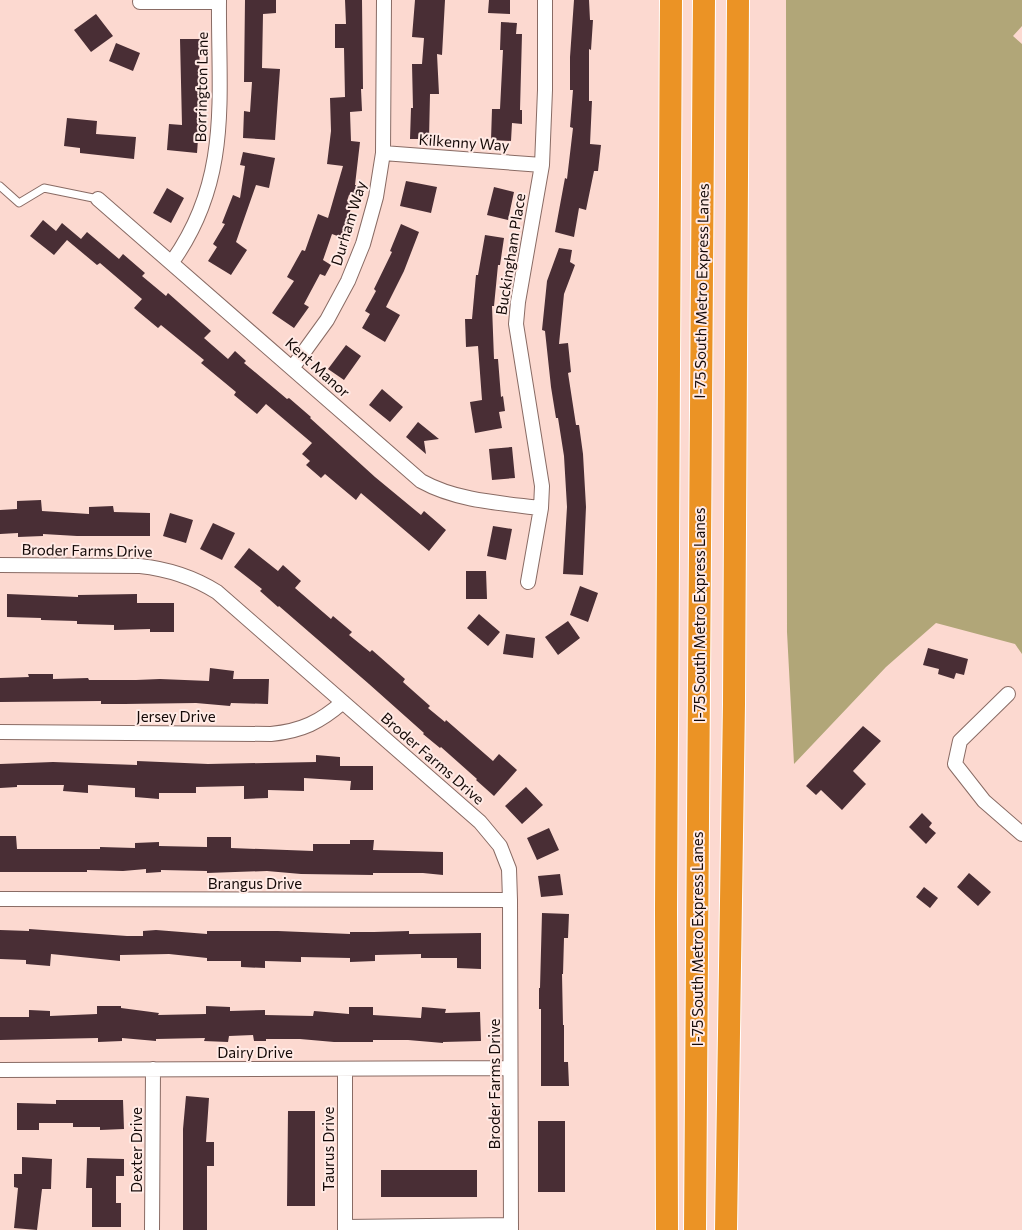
<svg xmlns="http://www.w3.org/2000/svg" width="1022" height="1230" viewBox="0 0 1022 1230" font-family="Commissioner,sans-serif">
	<rect width="100%" height="100%" fill="#fcd9d0"/>
	<!-- forest -->
	<path fill="#b1a678" d="M786,0H1022V26L1013,36L1022,44V654L1015,644L936,623L886,667L794,764L787,632Z"/>
	<!-- building -->
	<path fill="#492e35" d="M245,0H276V13L263,14L262,68L280,69L275,140L243,138L244,111L250,112L252,82H244Z
		M345,0H362L363,89H361L362,111L350,112L351,141L360,142L355,185H358L354,196L349,195L347,201L352,204L343,238L332,234L323,260L331,265L325,276L320,274L304,304L309,307L294,328L272,313L294,281L287,277L302,250L305,251L318,214L328,218L343,166L327,164L331,131L330,98L345,97L344,48H335V24H346Z
		M415,0H445L442,55L437,54L439,94H430L429,139H410L411,108H413L412,64H422L424,38L412,37Z
		M489,0H510V14L488,13Z
		M574,0H589L590,20H593L591,50L589,49V101H592L590,144L601,145L598,171H594L586,210L579,208L574,237L555,232L565,178L567,179L573,128L570,127L573,90H570V57Z
		M96,14L113,36L91,52L74,30Z
		M501,22L517,23L516,34H522L520,110H522V124L512,123L511,141L491,140L492,109H500L503,50H500Z
		M180,39H200L199,81H202V112H200L197,153L167,150L169,124L182,125Z
		M116,43L140,53L133,71L109,61Z
		M67,118L97,121L96,134L136,137L134,159L80,153V148L64,146Z
		M243,152L275,158L269,188L256,185L236,242L247,250L231,275L208,261L217,247L213,244L225,224L222,223L233,195L240,198L245,166L240,165Z
		M406,181L437,187L431,213L400,206Z
		M494,187L514,192L508,220L487,215Z
		M167,188L184,198L171,223L153,213Z
		M43,220L56,231L62,223L81,239L87,232L119,259L123,254L145,273L142,276L166,296L168,293L211,331L204,338L228,359L235,351L246,361L244,363L287,399L289,398L311,417L310,418L375,477L421,515L424,511L446,530L429,551L361,493L356,500L325,474L321,478L306,465L310,461L302,454L312,443L266,404L257,414L234,395L236,392L201,363L204,360L161,325L158,328L134,308L142,299L100,263L97,265L67,240L54,255L30,236Z
		M401,224L419,232L404,271L386,307L400,315L385,342L362,328L370,314L365,311L376,291L374,289L392,252L390,251Z
		M485,235L504,238L500,265H498L494,306H492L494,359H498L501,397L503,396L505,411L499,412L502,428L475,433L470,402L482,400L478,346L466,347L465,319H472L476,275H478Z
		M559,248L572,250L570,262L575,265L564,294L559,344L568,343L571,372L568,373L576,425H579L583,454L586,507L583,575L563,574L567,507L564,456L558,418H556L551,387L545,331L542,330L547,281Z
		M346,345L361,356L344,380L328,369Z
		M382,389L403,407L390,422L369,405Z
		M418,422L439,439L424,441L426,454L406,437Z
		M512,447L515,478L492,480L489,449Z
		M41,500L42,511L89,514V507L113,506L114,512L150,513V536H77L43,534V536L18,537V533L0,534V510L17,509V501Z
		M170,513L193,520L186,543L163,536Z
		M213,523L235,533L222,560L200,549Z
		M493,526L512,529L506,560L487,556Z
		M249,548L278,571L283,565L301,581L295,588L331,619L333,616L352,632L349,635L370,652L372,650L405,679L403,682L430,706L428,708L445,722L446,720L493,761L499,754L517,770L494,796L476,780L477,779L441,747L440,748L423,734L424,733L369,684L279,606L278,607L260,591L262,589L234,567Z
		M466,571H486L487,599H466Z
		M580,586L598,593L588,622L570,615Z
		M7,594L78,597V595L137,594V603H174V632H150V629L114,630V625L77,624V621L41,620V618L7,617Z
		M479,614L500,632L488,646L467,628Z
		M568,621L580,638L558,655L545,637Z
		M506,634L535,638L533,658L503,654Z
		M928,648L968,659L964,675L956,673L954,679L938,674L939,669L923,665Z
		M210,668L234,671L233,679H269L268,704L231,703L230,706L196,703L124,704H101V701L0,702V678L29,677L28,674H53V679L88,678L89,680H136L160,679L209,681Z
		M863,726L881,741L853,771L866,784L842,810L821,790L816,795L806,786Z
		M316,755L340,757V766H373V790H350L351,781L304,778V791L268,790V798L244,799V786L196,787V793H159V799L135,797V788L88,785V793L63,791L64,785H17V787L0,788V764L53,762L137,765V761L208,764L316,762Z
		M526,787L543,805L522,824L505,806Z
		M922,813L932,823L929,827L936,833L926,844L909,827Z
		M549,828L559,850L537,860L527,838Z
		M0,836H16L17,849H100V847L135,848V843L159,842V846L207,847V837H231V848L313,851V844H350V840H374L373,850L443,852V875L423,873H373V875L301,874L267,871L207,873V871L161,870V872L146,873V869L123,871L87,870V872H0Z
		M969,873L991,892L978,906L957,887Z
		M560,874L563,895L541,897L538,876Z
		M924,887L938,898L930,908L916,897Z
		M542,913L569,914L568,938H564L563,974H562L563,1025H564V1062H568L569,1086H541V1009H539V988H540Z
		M29,929L127,936H143V931L156,930L207,934V931H278L350,934V932H374L409,931V934L481,933V969L457,968V958H421V954L375,955V961L350,962V958L301,957V962L265,961V968L241,967V961H207V958L169,954L120,955V961L51,954L50,966L26,964V960L0,959V930L29,931Z
		M97,1006H121V1008L159,1013L158,1015L206,1014V1006L230,1007V1011L265,1010V1015L313,1016L314,1011L349,1014V1007H373V1015L421,1018L422,1007L446,1009L445,1013L480,1012L481,1041L443,1042V1043L408,1040H373V1042H334L300,1039H266V1041H254L253,1035L229,1036L228,1042L204,1041L205,1038L156,1039V1041L122,1038V1041L98,1042V1038L0,1040V1017H29V1010L50,1011V1016L97,1014Z
		M186,1096L209,1098L206,1142H214V1166H207V1230H183V1129Z
		M56,1100H123L124,1129L100,1130V1127H73V1123H39V1130H17V1103L56,1104Z
		M288,1111H315V1206H287Z
		M538,1121H565V1192H538Z
		M22,1157L52,1159L51,1189H42L37,1230L14,1228L18,1188L14,1187V1174H22Z
		M87,1158L124,1159V1176H116V1203H121V1227H92V1188H86Z
		M381,1170H477V1197H381Z"/>
	<g fill="none" stroke-linecap="round" stroke-linejoin="round">
		<!-- lane casing -->
		<g stroke="#896b64" stroke-width="9">
			<path id="lane" d="M0,186L19,203L44,188L98,199"/>
		</g>
		<!-- street casing -->
		<g stroke="#896b64" stroke-width="16">
			<path id="street" d="M140,2H219
				M383,153L542,165
				M98,199L421,481C457,501 500,503 541,508
				M172,262C232,178 218,96 219,0
				M293,367L327,320L348,281L363,244L376,197L383,153L384,0
				M0,565L140,566C168,569 193,577 217,592L480,822L500,846L509,869L510,900L511,1230
				M528,582L541,508L542,486L516,324L518,302L542,165L545,90V0
				M1008,694L960,741L955,764L984,801L1022,834
				M0,732L271,734C302,731 320,722 343,702
				M0,899L510,900
				M0,1070L510,1068
				M345,1227L511,1225
				M152,1230L153,1069
				M345,1230V1069"/>
		</g>
		<!-- highway casing -->
		<g stroke="#fff" stroke-width="24">
			<path id="highway" d="M667,1230L666,911L671,0
				M695,1230L704,0
				M726,1230L734,704L738,0"/>
		</g>
		<!-- lane -->
		<use href="#lane" stroke="#fff" stroke-width="7"/>
		<!-- street -->
		<use href="#street" stroke="#fff" stroke-width="14"/>
		<!-- highway -->
		<use href="#highway" stroke="#eb9325" stroke-width="22"/>
	</g>
	<g text-anchor="middle" dominant-baseline="central" stroke-width="4" stroke-linejoin="round" paint-order="stroke">
		<!-- street labels -->
		<g font-size="15" fill="#140907" stroke="#ffeae5">
			<text transform="translate(201 87) rotate(-89)">Borrington Lane</text>
			<text transform="translate(464 142) rotate(4)">Kilkenny Way</text>
			<text transform="translate(348 223) rotate(-73)">Durham Way</text>
			<text transform="translate(510 254) rotate(-81)">Buckingham Place</text>
			<text transform="translate(701 291) rotate(-89)">I-75 South Metro Express Lanes</text>
			<text transform="translate(318 367) rotate(42)">Kent Manor</text>
			<text transform="translate(87 550) rotate(1)">Broder Farms Drive</text>
			<text transform="translate(699 615) rotate(-90)">I-75 South Metro Express Lanes</text>
			<text x="176" y="716">Jersey Drive</text>
			<text transform="translate(433 758) rotate(41)">Broder Farms Drive</text>
			<text x="255" y="883">Brangus Drive</text>
			<text transform="translate(697 939) rotate(-90)">I-75 South Metro Express Lanes</text>
			<text x="255" y="1052">Dairy Drive</text>
			<text transform="translate(494 1084) rotate(-90)">Broder Farms Drive</text>
			<text transform="translate(328 1149) rotate(-90)">Taurus Drive</text>
			<text transform="translate(136 1150) rotate(-90)">Dexter Drive</text>
		</g>
	</g>
</svg>
